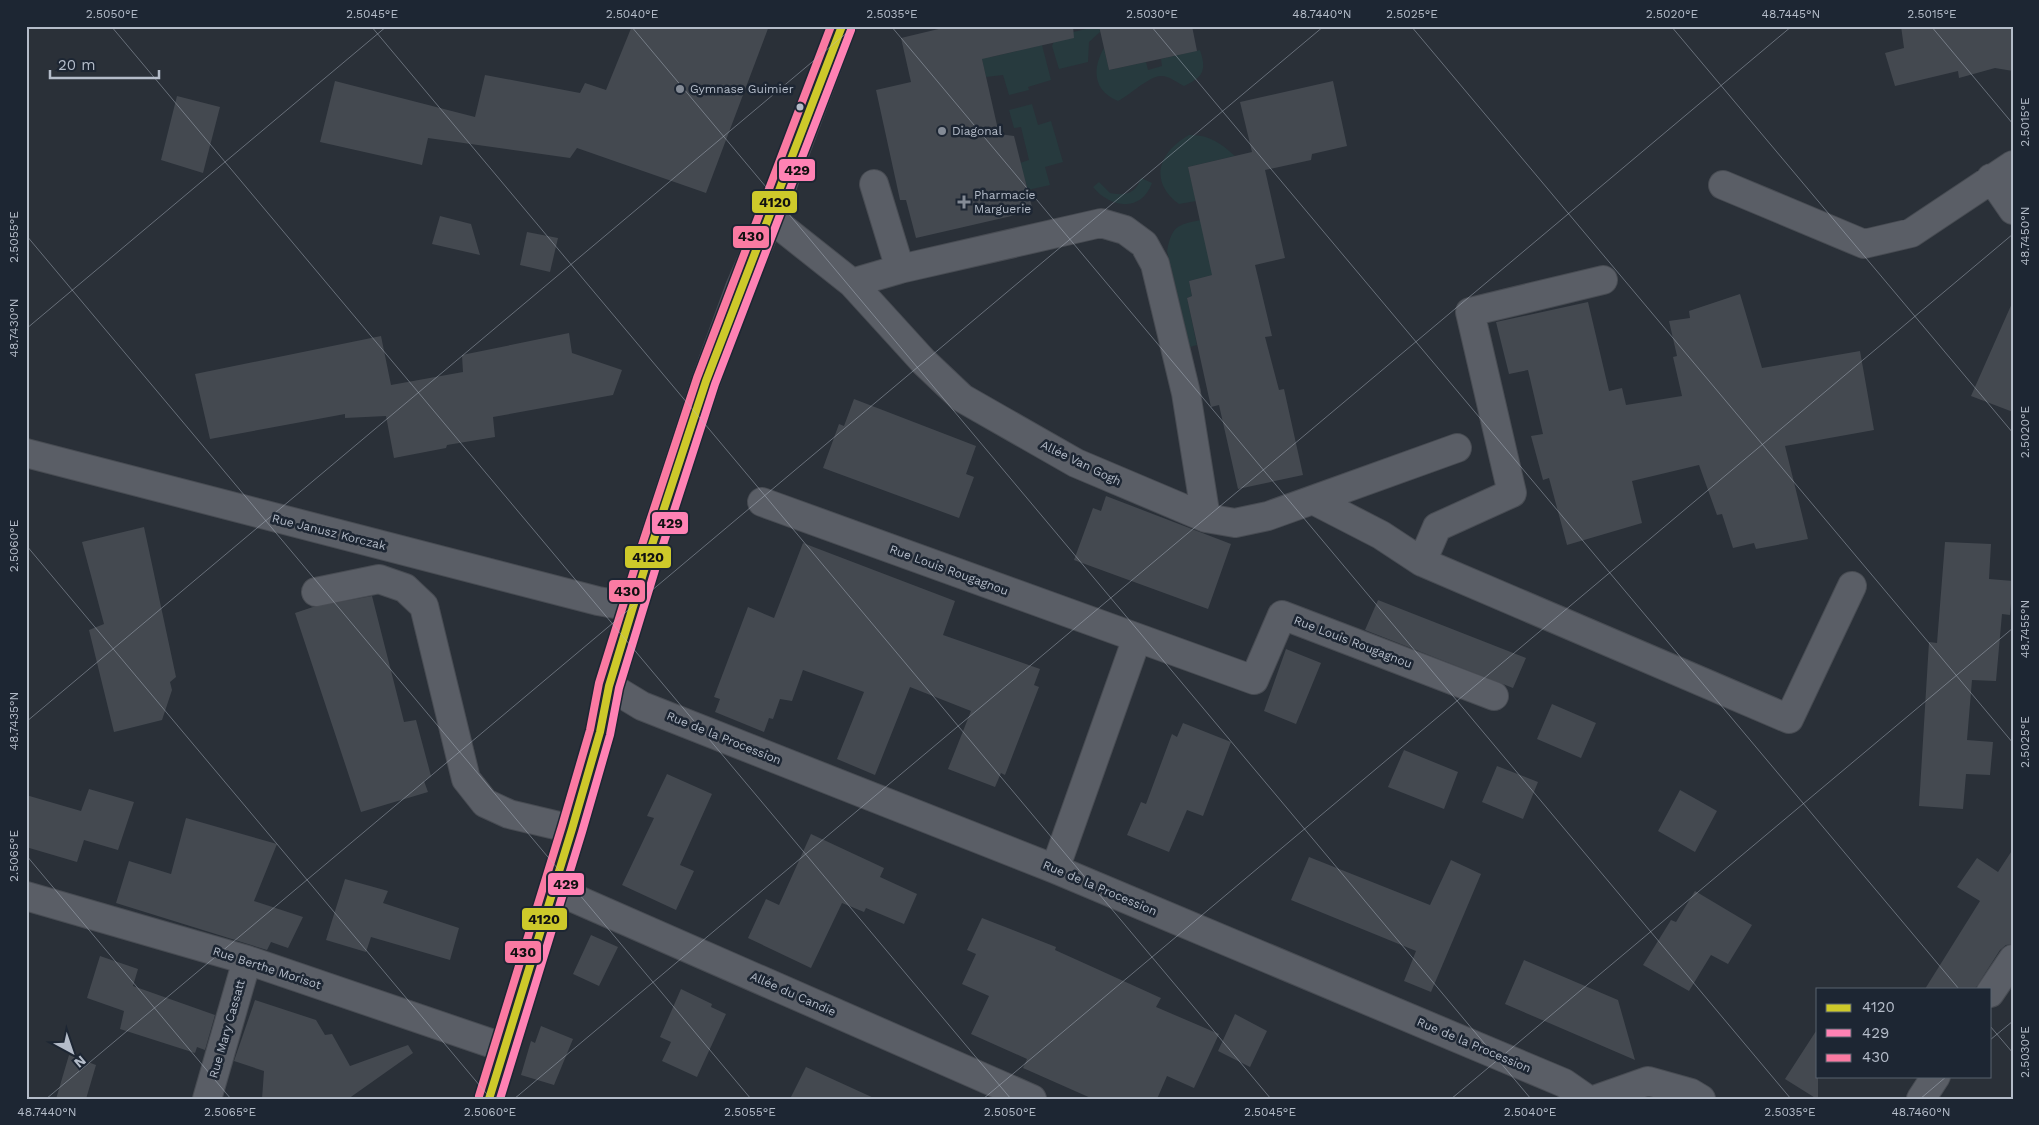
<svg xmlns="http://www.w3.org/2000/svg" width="2039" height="1125" viewBox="0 0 2039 1125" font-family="'Work Sans',sans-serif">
	<rect width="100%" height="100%" fill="#2a3038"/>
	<!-- green -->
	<path fill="#273a3e" d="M1099,26L1100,32L1089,42L1088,62L1059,69L1052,46L1056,36Z
		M1042,45L1051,80L1028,87L1029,90L1009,95L1003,75L986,77L981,55L991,57Z
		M1104,48L1109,70L1146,62L1148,70L1162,66L1161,59L1200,50C1207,71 1203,77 1184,86C1178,83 1169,76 1162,76C1150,75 1130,95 1118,101C1093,91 1092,69 1104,48Z
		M1032,104L1038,125L1051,121L1063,162L1045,167L1050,185L1028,190L1020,163L1029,160L1021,127L1014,128L1009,110Z
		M1189,135C1208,134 1221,143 1235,156L1188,167L1196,201L1179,204C1148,181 1159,152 1189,135Z
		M1141,178L1152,183C1141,213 1110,208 1093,187L1099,182L1110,193C1125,196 1136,194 1141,178Z
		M1200,220L1220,273L1189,281L1192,296L1187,298L1197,345L1190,347L1167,251C1172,226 1177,225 1200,220Z"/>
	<!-- building -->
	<path fill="#444950" d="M632,26H769L706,193L577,148L570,158L428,138L422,165L320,142L335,81L475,117L485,75L580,93L585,83L606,90Z
		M951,26H1073L1074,38L982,59L999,134L1014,136L1033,211L916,238L906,200H900L876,90L911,82L901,38Z
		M1099,26H1192L1197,51L1109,70Z
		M1901,26H2013V71L1995,68L1959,78L1958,71L1895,86L1885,53L1904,48Z
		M1333,81L1347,146L1312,154L1311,160L1265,170L1285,258L1255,265L1272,336L1265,337L1279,390L1284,389L1303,475L1238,489L1219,405L1211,407L1187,298L1192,296L1189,281L1212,275L1188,167L1252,152L1240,102Z
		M177,96L220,107L203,173L161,160Z
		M440,216L471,224L480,255L432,244Z
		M527,232L558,238L550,272L520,265Z
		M1740,294L1762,368L1860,351L1874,430L1785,446L1808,539L1756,549L1754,543L1733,548L1722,514L1717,515L1699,465L1632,481L1642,523L1567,545L1549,478L1543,480L1531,436L1543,434L1528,370L1509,374L1496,322L1588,302L1609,391L1622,388L1626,405L1682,396L1673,357L1677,356L1669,321L1690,318L1689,311Z
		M2013,301V412L1971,396Z
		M569,333L572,353L622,370L613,395L493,417L495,437L447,445L446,448L394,458L386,416L345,418V414L210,439L195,374L381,336L391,385L463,372L462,355Z
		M854,399L976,446L966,474L974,477L959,518L823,468L839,424L844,426Z
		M1106,496L1231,544L1208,609L1074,560L1093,508L1101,511Z
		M144,527L176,677L170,682L172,690L162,720L114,732L89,630L104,624L82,542Z
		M1945,542L1991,544L1989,579L2013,581L2010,615L2002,614L1996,681L1972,680L1967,740L1993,742L1990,775L1966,774L1963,809L1919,806L1929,642L1937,643Z
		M803,543L955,601L943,635L1040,669L1034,685L1039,687L1005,775L1001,773L995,787L948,769L971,711L910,687L875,775L837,759L864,692L803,670L792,701L780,699L773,719L769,718L764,732L715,712L720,699L714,697L748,607L774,618Z
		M372,596L404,722L416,720L431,776L424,781L428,792L361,812L295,613L313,607Z
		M1378,600L1526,658L1513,688L1365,630Z
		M1286,649L1321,663L1296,724L1264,711Z
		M1552,704L1596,723L1581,758L1537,739Z
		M1183,723L1231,742L1203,816L1187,810L1169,852L1127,835L1141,802L1146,804L1172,734L1177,737Z
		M1404,750L1458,772L1444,809L1388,787Z
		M1497,766L1538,782L1523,819L1482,802Z
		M667,774L712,794L680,865L694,871L676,910L622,885L654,818L647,816Z
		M89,789L134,802L118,850L84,840L77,862L26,847V795L81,811Z
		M1680,790L1717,811L1695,852L1658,831Z
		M186,818L277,844L254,901L303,917L288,948L271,942L267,950L116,903L129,861L171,874Z
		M811,834L884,868L880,877L917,894L904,924L866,908L864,912L842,903L811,968L748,938L766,899L779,905Z
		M2013,849V944L2006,945L2000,950L1975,989H1925L1980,901L1957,887L1977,858L1998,872Z
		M1309,857L1430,905L1451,860L1481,874L1431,992L1404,981L1416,951L1291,900Z
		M345,879L388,891L383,903L459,928L450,960L371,937L366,952L326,940Z
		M1695,891L1752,925L1728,964L1711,955L1689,991L1643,965L1671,920L1676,922Z
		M982,918L1056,947L1055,950L1161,998L1156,1007L1219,1034L1194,1088L1167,1076L1157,1099H1093L1023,1068L1027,1059L971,1034L989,996L962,984L976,954L967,950Z
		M591,935L618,947L599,986L573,974Z
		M100,956L138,969L133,986L215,1015L205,1050L197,1047L195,1053L120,1029L124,1011L87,998Z
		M1524,960L1618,1000L1635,1060L1505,1004Z
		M681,989L712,1004L711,1007L726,1014L697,1077L662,1061L671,1042L660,1037Z
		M255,1000L316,1020L325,1035L332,1034L350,1066L408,1045L413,1053L348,1099H262L264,1071L234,1061Z
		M1235,1014L1267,1031L1250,1067L1218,1051Z
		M541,1026L573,1039L554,1085L521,1075L531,1041L535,1043Z
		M1818,1028V1099H1817L1785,1079Z
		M69,1055L96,1065L86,1099H56Z
		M806,1067L876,1099H790Z"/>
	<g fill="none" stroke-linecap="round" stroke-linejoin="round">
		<!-- minor casing -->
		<g stroke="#484c53" stroke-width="30">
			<path id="minor" d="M1991,178L2013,210
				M874,184L900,269
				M1723,185L1864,244L1911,233L2013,165
				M770,218L852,283L924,362L962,398L1076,463L1206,518L1235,523L1268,516L1457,448
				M1603,280L1470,312L1512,493L1437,527L1422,562L1789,719L1852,586
				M852,283L900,269L1101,223L1125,230L1144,244L1155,264L1186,393L1206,518
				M26,453L598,601L632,607
				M1313,500L1381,535L1422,562
				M762,502L1254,680L1282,615L1494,696
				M316,592L379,579L405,588L424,606L466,779L485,803L509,814L572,829
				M609,686L642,706L1055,869L1564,1083L1587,1099
				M1055,869L1137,638
				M553,889L1032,1099
				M26,896L247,960L505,1048
				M1990,993L2013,959
				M207,1099L247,960
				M1597,1099L1648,1081L1691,1093L1701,1099
				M1921,1099L1936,1076"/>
		</g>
		<!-- major casing -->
		<g stroke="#484c55" stroke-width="30">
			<path id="major" d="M489,1099L572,829L600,732L609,686L649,554L706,381L740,288L770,218L842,26"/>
		</g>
		<!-- minor -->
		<use href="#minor" stroke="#5a5e66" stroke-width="28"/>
		<!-- major -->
		<use href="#major" stroke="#5c6168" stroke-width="28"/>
		<!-- bus-1 casing -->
		<g stroke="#1d2633" stroke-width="11">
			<path id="bus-1" d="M489,1099L572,829L600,732L609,686L649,554L706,381L842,26"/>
		</g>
		<!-- bus-2 casing -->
		<g stroke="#1d2633" stroke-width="11">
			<path id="bus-2" d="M500,1099L582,832L610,735L619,688L659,557L715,384L851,30"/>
		</g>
		<!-- bus-3 casing -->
		<g stroke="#1d2633" stroke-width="11">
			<path id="bus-3" d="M479,1096L562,826L590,730L599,683L640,551L697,378L831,26"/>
		</g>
		<!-- bus-1 -->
		<use href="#bus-1" stroke="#cdc92a" stroke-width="8"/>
		<!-- bus-2 -->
		<use href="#bus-2" stroke="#ff82b4" stroke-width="8"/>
		<!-- bus-3 -->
		<use href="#bus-3" stroke="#fa7aa2" stroke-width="8"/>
	</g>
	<!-- ticks -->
	<path fill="none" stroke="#b4bcc9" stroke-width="1" stroke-opacity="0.45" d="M111,26L1011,1099M371,26L1271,1099M631,26L1531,1099M891,26L1791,1099M1151,26L1959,989M1411,26L2013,743M1671,26L2013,433M1931,26L2013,124M26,235L751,1099M26,329L387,26M26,545L491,1099M26,722L855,26M26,855L231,1099M1990,1026L2013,1053M1990,1040L2013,1021M46,1099L1324,26M514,1099L1792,26M983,1099L2013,234M1451,1099L2013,628M1920,1099L1947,1076"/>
	<!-- markers -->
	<g fill="#848b96" stroke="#1d2633" stroke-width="2">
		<circle cx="680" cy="89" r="5"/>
		<circle cx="942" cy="131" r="5"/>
		<path d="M961.5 194.5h5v5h5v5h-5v5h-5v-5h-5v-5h5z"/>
	</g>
	<circle fill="#b4bcc9" stroke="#1d2633" stroke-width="2" cx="800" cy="107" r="4.5"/>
	<g text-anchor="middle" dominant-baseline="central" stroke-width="5" stroke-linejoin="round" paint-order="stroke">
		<!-- poi labels -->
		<g font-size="12" fill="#b4bcc9" stroke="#1d2633" text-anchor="start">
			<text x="690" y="89">Gymnase Guimier</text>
			<text x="952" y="131">Diagonal</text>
			<text x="974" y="195">Pharmacie<tspan x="974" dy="14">Marguerie</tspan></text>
		</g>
		<!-- street labels -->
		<g font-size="12" fill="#b4bcc9" stroke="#1d2633">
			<text transform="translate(1081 463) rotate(26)">Allée Van Gogh</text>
			<text transform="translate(329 532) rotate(14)">Rue Janusz Korczak</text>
			<text transform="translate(949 570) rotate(20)">Rue Louis Rougagnou</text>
			<text transform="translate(1353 642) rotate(21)">Rue Louis Rougagnou</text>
			<text transform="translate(724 738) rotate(22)">Rue de la Procession</text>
			<text transform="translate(1100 888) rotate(23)">Rue de la Procession</text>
			<text transform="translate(267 968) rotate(18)">Rue Berthe Morisot</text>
			<text transform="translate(793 994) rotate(24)">Allée du Candie</text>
			<text transform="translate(227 1029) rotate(-74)">Rue Mary Cassatt</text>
			<text transform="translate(1474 1045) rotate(23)">Rue de la Procession</text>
		</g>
	</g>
	<g stroke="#1d2633" stroke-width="2">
		<rect x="778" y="158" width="38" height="24" rx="5" fill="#ff82b4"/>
		<rect x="751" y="190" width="47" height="24" rx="5" fill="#cdc92a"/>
		<rect x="732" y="225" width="38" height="24" rx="5" fill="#fa7aa2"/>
		<rect x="651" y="511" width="38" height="24" rx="5" fill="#ff82b4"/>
		<rect x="624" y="545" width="48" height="24" rx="5" fill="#cdc92a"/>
		<rect x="608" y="579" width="38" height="24" rx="5" fill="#fa7aa2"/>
		<rect x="547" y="872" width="38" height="24" rx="5" fill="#ff82b4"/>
		<rect x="521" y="907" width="47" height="24" rx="5" fill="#cdc92a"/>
		<rect x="504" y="940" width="38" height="24" rx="5" fill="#fa7aa2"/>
	</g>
	<g font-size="14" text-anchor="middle" font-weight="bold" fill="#111">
		<text x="797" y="175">429</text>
		<text x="775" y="207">4120</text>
		<text x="751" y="241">430</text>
		<text x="670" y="528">429</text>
		<text x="648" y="562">4120</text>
		<text x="627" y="596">430</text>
		<text x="566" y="889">429</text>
		<text x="544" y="924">4120</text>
		<text x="523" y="957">430</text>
	</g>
	<!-- border -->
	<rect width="2039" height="1125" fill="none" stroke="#1d2633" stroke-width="55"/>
	<!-- legend -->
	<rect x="1816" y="988" width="175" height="90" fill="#1d2633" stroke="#59626f"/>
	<rect x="1826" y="1004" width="25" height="8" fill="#cdc92a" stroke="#59626f"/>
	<text x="1862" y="1012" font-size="15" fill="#b4bcc9">4120</text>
	<rect x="1826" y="1029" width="25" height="8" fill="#ff82b4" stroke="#59626f"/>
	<text x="1862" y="1038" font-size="15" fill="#b4bcc9">429</text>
	<rect x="1826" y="1054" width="25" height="8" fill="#fa7aa2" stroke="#59626f"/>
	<text x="1862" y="1062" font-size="15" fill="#b4bcc9">430</text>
	<!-- north arrow -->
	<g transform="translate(72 1052) rotate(140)" stroke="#1d2633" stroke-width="4" paint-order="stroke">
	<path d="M0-4L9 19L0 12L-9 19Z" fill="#b4bcc9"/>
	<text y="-8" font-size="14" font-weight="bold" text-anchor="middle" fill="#b4bcc9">N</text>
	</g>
	<!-- scale -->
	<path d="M50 70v8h109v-8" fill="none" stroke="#b4bcc9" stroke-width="2.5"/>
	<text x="58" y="70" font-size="15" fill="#b4bcc9" stroke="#1d2633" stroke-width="4" paint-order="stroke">20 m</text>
	<rect x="28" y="28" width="1984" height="1070" fill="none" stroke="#b4bcc9" stroke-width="2"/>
	<g font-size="12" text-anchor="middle" fill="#b4bcc9">
		<text x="112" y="18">2.5050°E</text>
		<text x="372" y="18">2.5045°E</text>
		<text x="632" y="18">2.5040°E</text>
		<text x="892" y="18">2.5035°E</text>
		<text x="1152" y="18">2.5030°E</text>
		<text x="1322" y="18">48.7440°N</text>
		<text x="1412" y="18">2.5025°E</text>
		<text x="1672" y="18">2.5020°E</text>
		<text x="1791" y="18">48.7445°N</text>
		<text x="1932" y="18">2.5015°E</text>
		<text transform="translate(2025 122) rotate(-90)" y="4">2.5015°E</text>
		<text transform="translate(2025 236) rotate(-90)" y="4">48.7450°N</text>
		<text transform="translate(14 237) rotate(-90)" y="4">2.5055°E</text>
		<text transform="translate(14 328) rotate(-90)" y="4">48.7430°N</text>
		<text transform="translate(2025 432) rotate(-90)" y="4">2.5020°E</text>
		<text transform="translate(14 546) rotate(-90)" y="4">2.5060°E</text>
		<text transform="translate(2025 629) rotate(-90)" y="4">48.7455°N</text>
		<text transform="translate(14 721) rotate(-90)" y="4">48.7435°N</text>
		<text transform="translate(2025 742) rotate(-90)" y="4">2.5025°E</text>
		<text transform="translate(14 856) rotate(-90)" y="4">2.5065°E</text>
		<text transform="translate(2025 1052) rotate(-90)" y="4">2.5030°E</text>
		<text x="47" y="1116">48.7440°N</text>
		<text x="230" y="1116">2.5065°E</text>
		<text x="490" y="1116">2.5060°E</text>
		<text x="750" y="1116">2.5055°E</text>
		<text x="1010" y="1116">2.5050°E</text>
		<text x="1270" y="1116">2.5045°E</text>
		<text x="1530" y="1116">2.5040°E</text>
		<text x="1790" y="1116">2.5035°E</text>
		<text x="1921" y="1116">48.7460°N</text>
	</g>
</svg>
